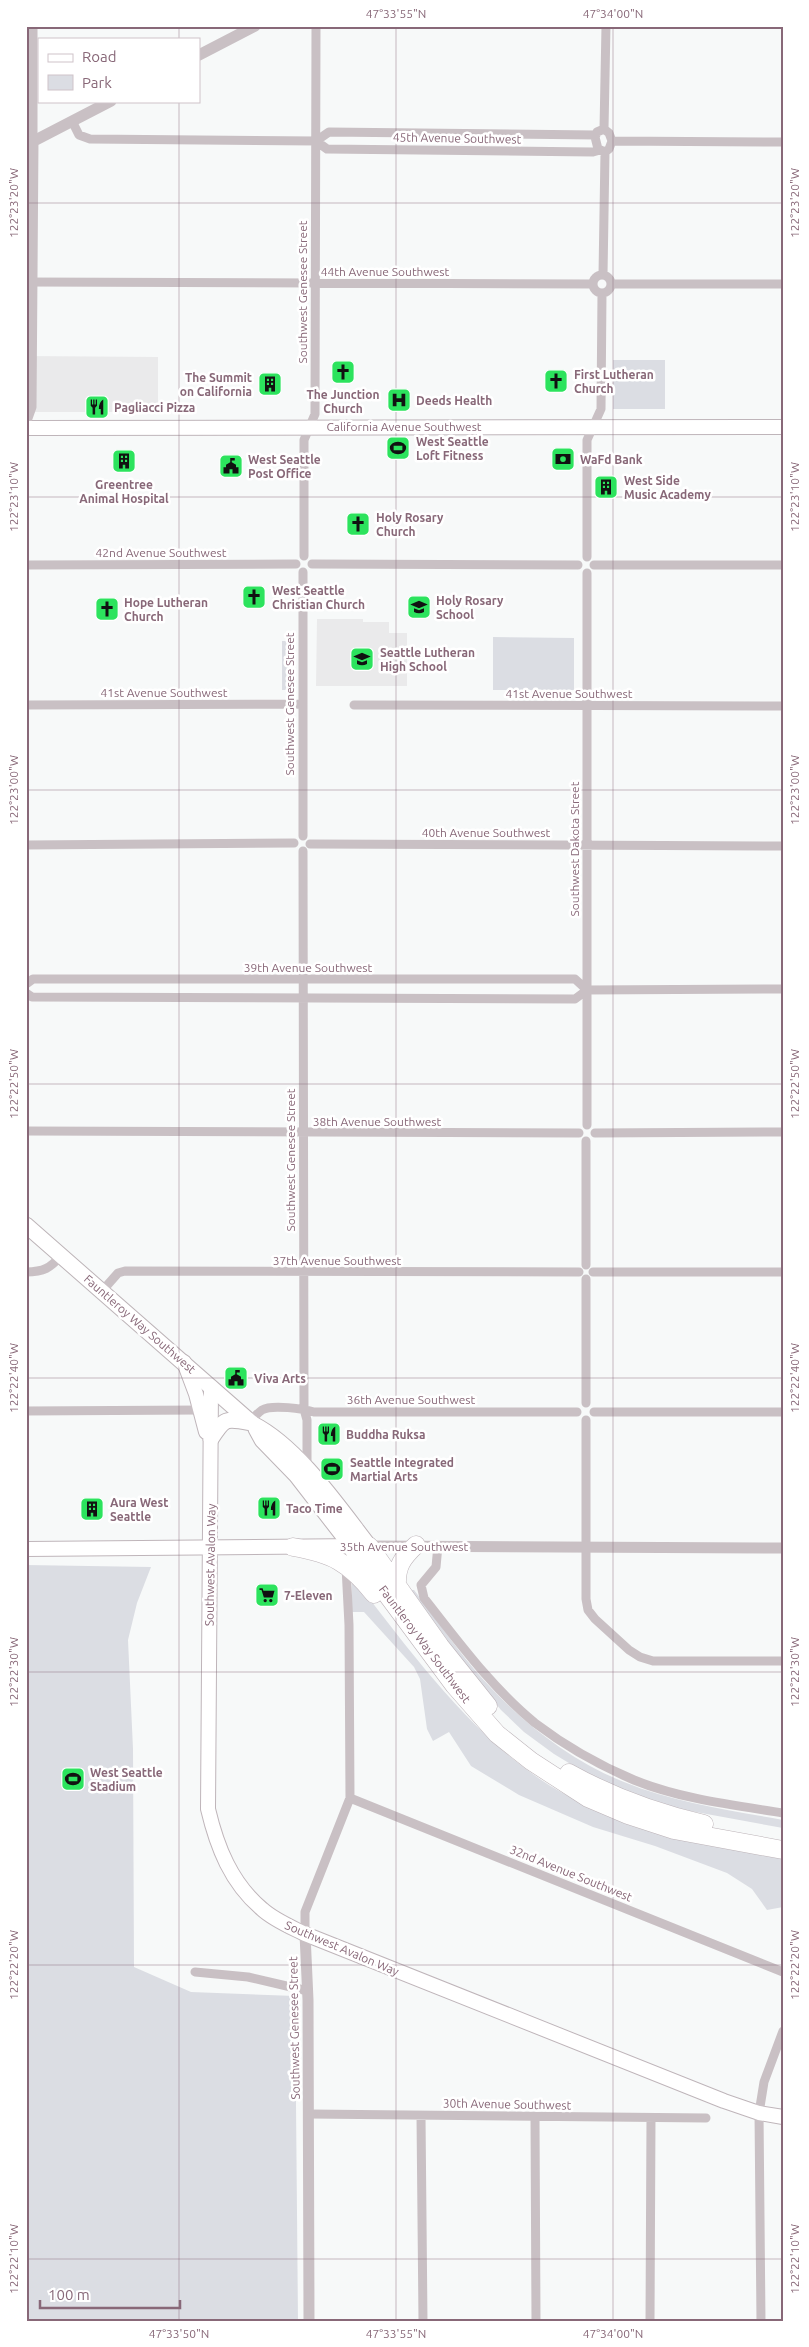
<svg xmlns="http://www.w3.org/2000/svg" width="809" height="2347" viewBox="0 0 809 2347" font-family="Ubuntu,sans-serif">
	<rect width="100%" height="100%" fill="#f7f9f9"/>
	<!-- built -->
	<path fill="#eaeaeb" d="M26,356L158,357V412H26Z
		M317,619H363V622H389V633H407V686H316Z"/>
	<!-- green -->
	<path fill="#dbdde3" d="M613,360H665V409H613Z
		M493,637L574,638V690H493Z
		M282,641H291V690H282Z
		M26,1565L151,1567L137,1603L128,1640L133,1749L134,1967L191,1992L295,1996L298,2321H26Z
		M352,1576C413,1655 491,1764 585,1804C604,1812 627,1816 647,1821C692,1833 738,1845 783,1858V1907L767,1910L752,1889L727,1873L655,1846L593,1827L519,1795L471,1766L449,1732L433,1741L427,1729L420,1679L414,1667L364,1612H352Z
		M411,1590H414C434,1616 453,1644 474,1669C514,1716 566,1759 624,1782C675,1803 729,1810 783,1820V1828L663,1806L592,1777L554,1754L524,1732L501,1710L470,1672Z"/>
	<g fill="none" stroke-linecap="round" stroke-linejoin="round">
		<!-- secondary casing -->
		<g stroke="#bfb5ba" stroke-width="16">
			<path id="secondary" d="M26,428L783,427
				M184,1362L196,1394L206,1432
				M211,1387L208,1809C217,1847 231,1883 262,1909C274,1920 291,1927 305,1934L724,2101L759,2113L783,2117
				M26,1549L361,1546"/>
		</g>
		<!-- primary casing -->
		<g stroke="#bdb4b8" stroke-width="17">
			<path id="primary" d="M26,1225L253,1424C298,1447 338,1506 369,1546
				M256,1429L262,1440L296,1475L351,1546
				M211,1439C225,1417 226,1418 252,1423"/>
		</g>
		<!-- motorway casing -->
		<g stroke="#bcb3b8" stroke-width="19">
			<path id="motorway" d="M351,1546L454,1685L497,1734L531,1761L588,1798L628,1815L674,1830L783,1850
				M369,1546L440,1646L488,1706
				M293,1547C332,1554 349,1562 374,1594
				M397,1586C396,1567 402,1558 416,1545
				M569,1773C612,1797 656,1813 704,1824"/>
		</g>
		<!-- minor -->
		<path stroke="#c9c0c4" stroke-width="9" d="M72,121L79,135L90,139L316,141L329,132L596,135
			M604,129L606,26
			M604,129L609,133L612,141L609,149L605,152L598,149L595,137L597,132Z
			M33,141V26
			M316,141L327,149L593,152L600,150
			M612,141L783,142
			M603,275L605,152
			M593 284a9 9 0 1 1 18 0a9 9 0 1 1-18 0Z
			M26,282L593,284
			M611,284H783
			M304,556V440L315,414L316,26
			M587,557V440L601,409L602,293
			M312,564L578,565
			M26,565L296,564
			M594,565H783
			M26,705L303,704
			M354,705L783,706
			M303,836V572
			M310,844L783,846
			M26,845L294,843
			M303,851L304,1409L307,1420V1469
			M26,984L33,979H575L587,990
			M26,993L32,997L575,999L587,990L783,989
			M587,1125V573
			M26,1131L579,1133
			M595,1133L783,1132
			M586,1265V1141
			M26,1272C44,1272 50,1268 62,1255
			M593,1272H783
			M586,1279V1403
			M103,1290L118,1273L125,1271L579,1272
			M26,1411L201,1410
			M594,1412H783
			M586,1420V1599L588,1610L595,1619L629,1650L640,1657L653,1661H783
			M250,1421C254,1417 258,1413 262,1410C272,1404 304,1409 314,1412H577
			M438,1545L436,1567L421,1585L424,1598C458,1641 492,1688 535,1723C564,1745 601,1766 634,1780C681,1799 733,1805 783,1813
			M350,1798L783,1972
			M305,1934V1912L350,1798L349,1625L346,1567
			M195,1972L248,1977L308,1991
			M309,2114L706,2118
			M421,2116L423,2321
			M535,2117L536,2321
			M650,2321L651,2118
			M761,2321L759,2113L764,2082L783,2031"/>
		<!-- tertiary -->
		<path stroke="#c9c0c4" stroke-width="11" d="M199,55L255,26
			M28,144L111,101
			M26,421L31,407L33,141
			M369,1546L783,1548
			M305,1934L308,2000L309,2321"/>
		<!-- secondary -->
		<use href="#secondary" stroke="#fff" stroke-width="14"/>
		<!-- primary -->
		<use href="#primary" stroke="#fff" stroke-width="15"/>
		<!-- motorway -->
		<use href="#motorway" stroke="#fff" stroke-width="18"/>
	</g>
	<!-- ticks -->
	<path fill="none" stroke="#886878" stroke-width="1" stroke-opacity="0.45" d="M179,26V39M396,26V2321M613,26V2321M179,101V2321M26,203H783M26,497H783M26,790H783M26,1084H783M26,1378H783M26,1672H783M26,1965H783M26,2259H783"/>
	<!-- icons -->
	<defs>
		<g id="church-square" transform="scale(1.25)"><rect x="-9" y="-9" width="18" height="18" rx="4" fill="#2ce35d" stroke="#fff"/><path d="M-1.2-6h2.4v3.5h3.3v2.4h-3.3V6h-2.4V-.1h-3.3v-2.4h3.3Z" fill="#111"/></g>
		<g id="building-square" transform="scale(1.25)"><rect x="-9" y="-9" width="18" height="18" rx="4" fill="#2ce35d" stroke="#fff"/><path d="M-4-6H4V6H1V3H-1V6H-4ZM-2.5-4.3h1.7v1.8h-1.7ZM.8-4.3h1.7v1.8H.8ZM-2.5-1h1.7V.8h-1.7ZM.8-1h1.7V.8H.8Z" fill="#111"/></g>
		<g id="hospital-square" transform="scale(1.25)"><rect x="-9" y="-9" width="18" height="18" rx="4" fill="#2ce35d" stroke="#fff"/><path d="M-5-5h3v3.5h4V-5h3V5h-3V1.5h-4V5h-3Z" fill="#111"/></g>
		<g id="restaurant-square" transform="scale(1.25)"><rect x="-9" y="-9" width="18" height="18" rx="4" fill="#2ce35d" stroke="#fff"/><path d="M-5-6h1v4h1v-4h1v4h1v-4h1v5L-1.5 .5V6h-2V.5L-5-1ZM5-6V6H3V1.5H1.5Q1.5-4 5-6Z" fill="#111"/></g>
		<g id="stadium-square" transform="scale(1.25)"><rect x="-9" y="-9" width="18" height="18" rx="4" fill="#2ce35d" stroke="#fff"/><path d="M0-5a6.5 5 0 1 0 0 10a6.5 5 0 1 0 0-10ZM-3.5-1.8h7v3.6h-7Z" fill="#111"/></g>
		<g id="bank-square" transform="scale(1.25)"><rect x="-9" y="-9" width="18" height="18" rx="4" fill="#2ce35d" stroke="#fff"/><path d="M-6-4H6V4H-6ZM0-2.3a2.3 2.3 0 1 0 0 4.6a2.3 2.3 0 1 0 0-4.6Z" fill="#111"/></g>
		<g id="civic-square" transform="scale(1.25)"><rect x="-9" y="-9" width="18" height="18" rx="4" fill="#2ce35d" stroke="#fff"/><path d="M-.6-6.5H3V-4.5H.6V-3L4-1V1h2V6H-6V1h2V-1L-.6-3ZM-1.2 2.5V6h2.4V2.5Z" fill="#111"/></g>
		<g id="school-square" transform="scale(1.25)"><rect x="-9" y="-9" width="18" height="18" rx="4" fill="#2ce35d" stroke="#fff"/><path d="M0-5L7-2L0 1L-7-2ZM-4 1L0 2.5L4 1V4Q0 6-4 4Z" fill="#111"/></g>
		<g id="supermarket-square" transform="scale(1.25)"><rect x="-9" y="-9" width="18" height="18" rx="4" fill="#2ce35d" stroke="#fff"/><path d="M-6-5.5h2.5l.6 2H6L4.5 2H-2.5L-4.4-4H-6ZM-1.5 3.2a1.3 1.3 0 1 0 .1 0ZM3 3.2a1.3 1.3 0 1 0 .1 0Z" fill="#111"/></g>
	</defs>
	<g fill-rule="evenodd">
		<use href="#church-square" x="343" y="372"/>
		<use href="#church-square" x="556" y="381"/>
		<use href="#building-square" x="270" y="384"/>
		<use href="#hospital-square" x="399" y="400"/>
		<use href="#restaurant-square" x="97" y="407"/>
		<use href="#stadium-square" x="398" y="448"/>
		<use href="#bank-square" x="563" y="459"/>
		<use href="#building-square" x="124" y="461"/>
		<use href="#civic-square" x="231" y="466"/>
		<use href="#building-square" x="606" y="487"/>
		<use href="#church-square" x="358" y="524"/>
		<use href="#church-square" x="254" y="597"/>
		<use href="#school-square" x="419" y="607"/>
		<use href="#church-square" x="107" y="609"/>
		<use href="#school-square" x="362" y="659"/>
		<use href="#civic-square" x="236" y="1378"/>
		<use href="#restaurant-square" x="329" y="1434"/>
		<use href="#stadium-square" x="332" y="1469"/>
		<use href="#restaurant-square" x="269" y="1508"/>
		<use href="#building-square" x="92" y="1509"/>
		<use href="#supermarket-square" x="267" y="1595"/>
		<use href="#stadium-square" x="73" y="1779"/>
	</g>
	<g text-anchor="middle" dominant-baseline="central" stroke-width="5" stroke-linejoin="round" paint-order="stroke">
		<!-- street labels -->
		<g font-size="12" fill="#886878" stroke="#fff">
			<text transform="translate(457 138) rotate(1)">45th Avenue Southwest</text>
			<text x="385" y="271">44th Avenue Southwest</text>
			<text transform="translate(302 292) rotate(-90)">Southwest Genesee Street</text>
			<text x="404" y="426">California Avenue Southwest</text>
			<text x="161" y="552">42nd Avenue Southwest</text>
			<text x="164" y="692">41st Avenue Southwest</text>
			<text x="569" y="693">41st Avenue Southwest</text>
			<text transform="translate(289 704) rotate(-90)">Southwest Genesee Street</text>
			<text x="486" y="832">40th Avenue Southwest</text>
			<text transform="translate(574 849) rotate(-90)">Southwest Dakota Street</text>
			<text x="308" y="967">39th Avenue Southwest</text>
			<text x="377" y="1121">38th Avenue Southwest</text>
			<text transform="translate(290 1160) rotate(-90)">Southwest Genesee Street</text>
			<text x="337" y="1260">37th Avenue Southwest</text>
			<text transform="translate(140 1324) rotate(41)">Fauntleroy Way Southwest</text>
			<text x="411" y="1399">36th Avenue Southwest</text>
			<text x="404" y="1546">35th Avenue Southwest</text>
			<text transform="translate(210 1565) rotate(-89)">Southwest Avalon Way</text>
			<text transform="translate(425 1644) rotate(53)">Fauntleroy Way Southwest</text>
			<text transform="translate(571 1873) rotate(22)">32nd Avenue Southwest</text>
			<text transform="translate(342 1948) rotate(23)">Southwest Avalon Way</text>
			<text transform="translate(294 2028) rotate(-91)">Southwest Genesee Street</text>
			<text transform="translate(507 2104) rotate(1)">30th Avenue Southwest</text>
		</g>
		<!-- poi labels -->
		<g font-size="12" font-weight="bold" fill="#886878" stroke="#fff" text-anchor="start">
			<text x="574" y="374">First Lutheran<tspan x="574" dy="14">Church</tspan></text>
			<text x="252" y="377" text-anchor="end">The Summit<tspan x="252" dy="14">on California</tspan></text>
			<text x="343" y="394" text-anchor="middle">The Junction<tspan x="343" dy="14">Church</tspan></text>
			<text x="416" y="400">Deeds Health</text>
			<text x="114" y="407">Pagliacci Pizza</text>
			<text x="416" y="441">West Seattle<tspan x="416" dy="14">Loft Fitness</tspan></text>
			<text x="248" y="459">West Seattle<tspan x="248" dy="14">Post Office</tspan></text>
			<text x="580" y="459">WaFd Bank</text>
			<text x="624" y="480">West Side<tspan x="624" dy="14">Music Academy</tspan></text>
			<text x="124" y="484" text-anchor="middle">Greentree<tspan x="124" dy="14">Animal Hospital</tspan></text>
			<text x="376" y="517">Holy Rosary<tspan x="376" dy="14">Church</tspan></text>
			<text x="272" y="590">West Seattle<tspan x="272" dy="14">Christian Church</tspan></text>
			<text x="436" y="600">Holy Rosary<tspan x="436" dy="14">School</tspan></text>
			<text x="124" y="602">Hope Lutheran<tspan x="124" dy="14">Church</tspan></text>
			<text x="380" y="652">Seattle Lutheran<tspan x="380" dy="14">High School</tspan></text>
			<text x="254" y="1378">Viva Arts</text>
			<text x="346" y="1434">Buddha Ruksa</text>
			<text x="350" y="1462">Seattle Integrated<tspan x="350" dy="14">Martial Arts</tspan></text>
			<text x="110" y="1502">Aura West<tspan x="110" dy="14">Seattle</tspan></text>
			<text x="286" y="1508">Taco Time</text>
			<text x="284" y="1595">7-Eleven</text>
			<text x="90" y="1772">West Seattle<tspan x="90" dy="14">Stadium</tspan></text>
		</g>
	</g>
	<!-- border -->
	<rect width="809" height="2347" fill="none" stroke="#ffffff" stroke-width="55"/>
	<!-- legend -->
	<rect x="38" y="38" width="162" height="65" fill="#ffffff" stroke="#cfc3c9"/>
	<rect x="48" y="54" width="25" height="8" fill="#ffffff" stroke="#cfc3c9"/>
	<text x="82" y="62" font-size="15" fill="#886878">Road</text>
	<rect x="48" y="75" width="25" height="15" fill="#dbdde3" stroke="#cfc3c9"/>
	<text x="82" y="88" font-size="15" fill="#886878">Park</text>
	<!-- scale -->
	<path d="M40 2300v8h140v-8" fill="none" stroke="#886878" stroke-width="2.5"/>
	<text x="48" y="2300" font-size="15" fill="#886878" stroke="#ffffff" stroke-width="4" paint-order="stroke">100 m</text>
	<rect x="28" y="28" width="754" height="2292" fill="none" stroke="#886878" stroke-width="2"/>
	<g font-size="12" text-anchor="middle" fill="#886878">
		<text x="396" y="18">47°33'55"N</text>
		<text x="613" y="18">47°34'00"N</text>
		<text transform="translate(795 203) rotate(-90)" y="4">122°23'20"W</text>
		<text transform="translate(14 203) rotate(-90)" y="4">122°23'20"W</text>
		<text transform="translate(795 497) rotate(-90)" y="4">122°23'10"W</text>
		<text transform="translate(14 497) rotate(-90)" y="4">122°23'10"W</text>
		<text transform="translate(795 790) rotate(-90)" y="4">122°23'00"W</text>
		<text transform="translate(14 790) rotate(-90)" y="4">122°23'00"W</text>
		<text transform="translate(795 1084) rotate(-90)" y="4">122°22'50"W</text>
		<text transform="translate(14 1084) rotate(-90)" y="4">122°22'50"W</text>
		<text transform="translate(14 1378) rotate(-90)" y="4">122°22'40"W</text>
		<text transform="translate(795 1378) rotate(-90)" y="4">122°22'40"W</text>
		<text transform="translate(795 1672) rotate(-90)" y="4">122°22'30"W</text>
		<text transform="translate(14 1672) rotate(-90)" y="4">122°22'30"W</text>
		<text transform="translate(795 1965) rotate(-90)" y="4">122°22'20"W</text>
		<text transform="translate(14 1965) rotate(-90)" y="4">122°22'20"W</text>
		<text transform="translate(14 2259) rotate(-90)" y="4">122°22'10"W</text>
		<text transform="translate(795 2259) rotate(-90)" y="4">122°22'10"W</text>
		<text x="179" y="2338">47°33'50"N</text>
		<text x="396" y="2338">47°33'55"N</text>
		<text x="613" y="2338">47°34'00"N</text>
	</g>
</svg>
